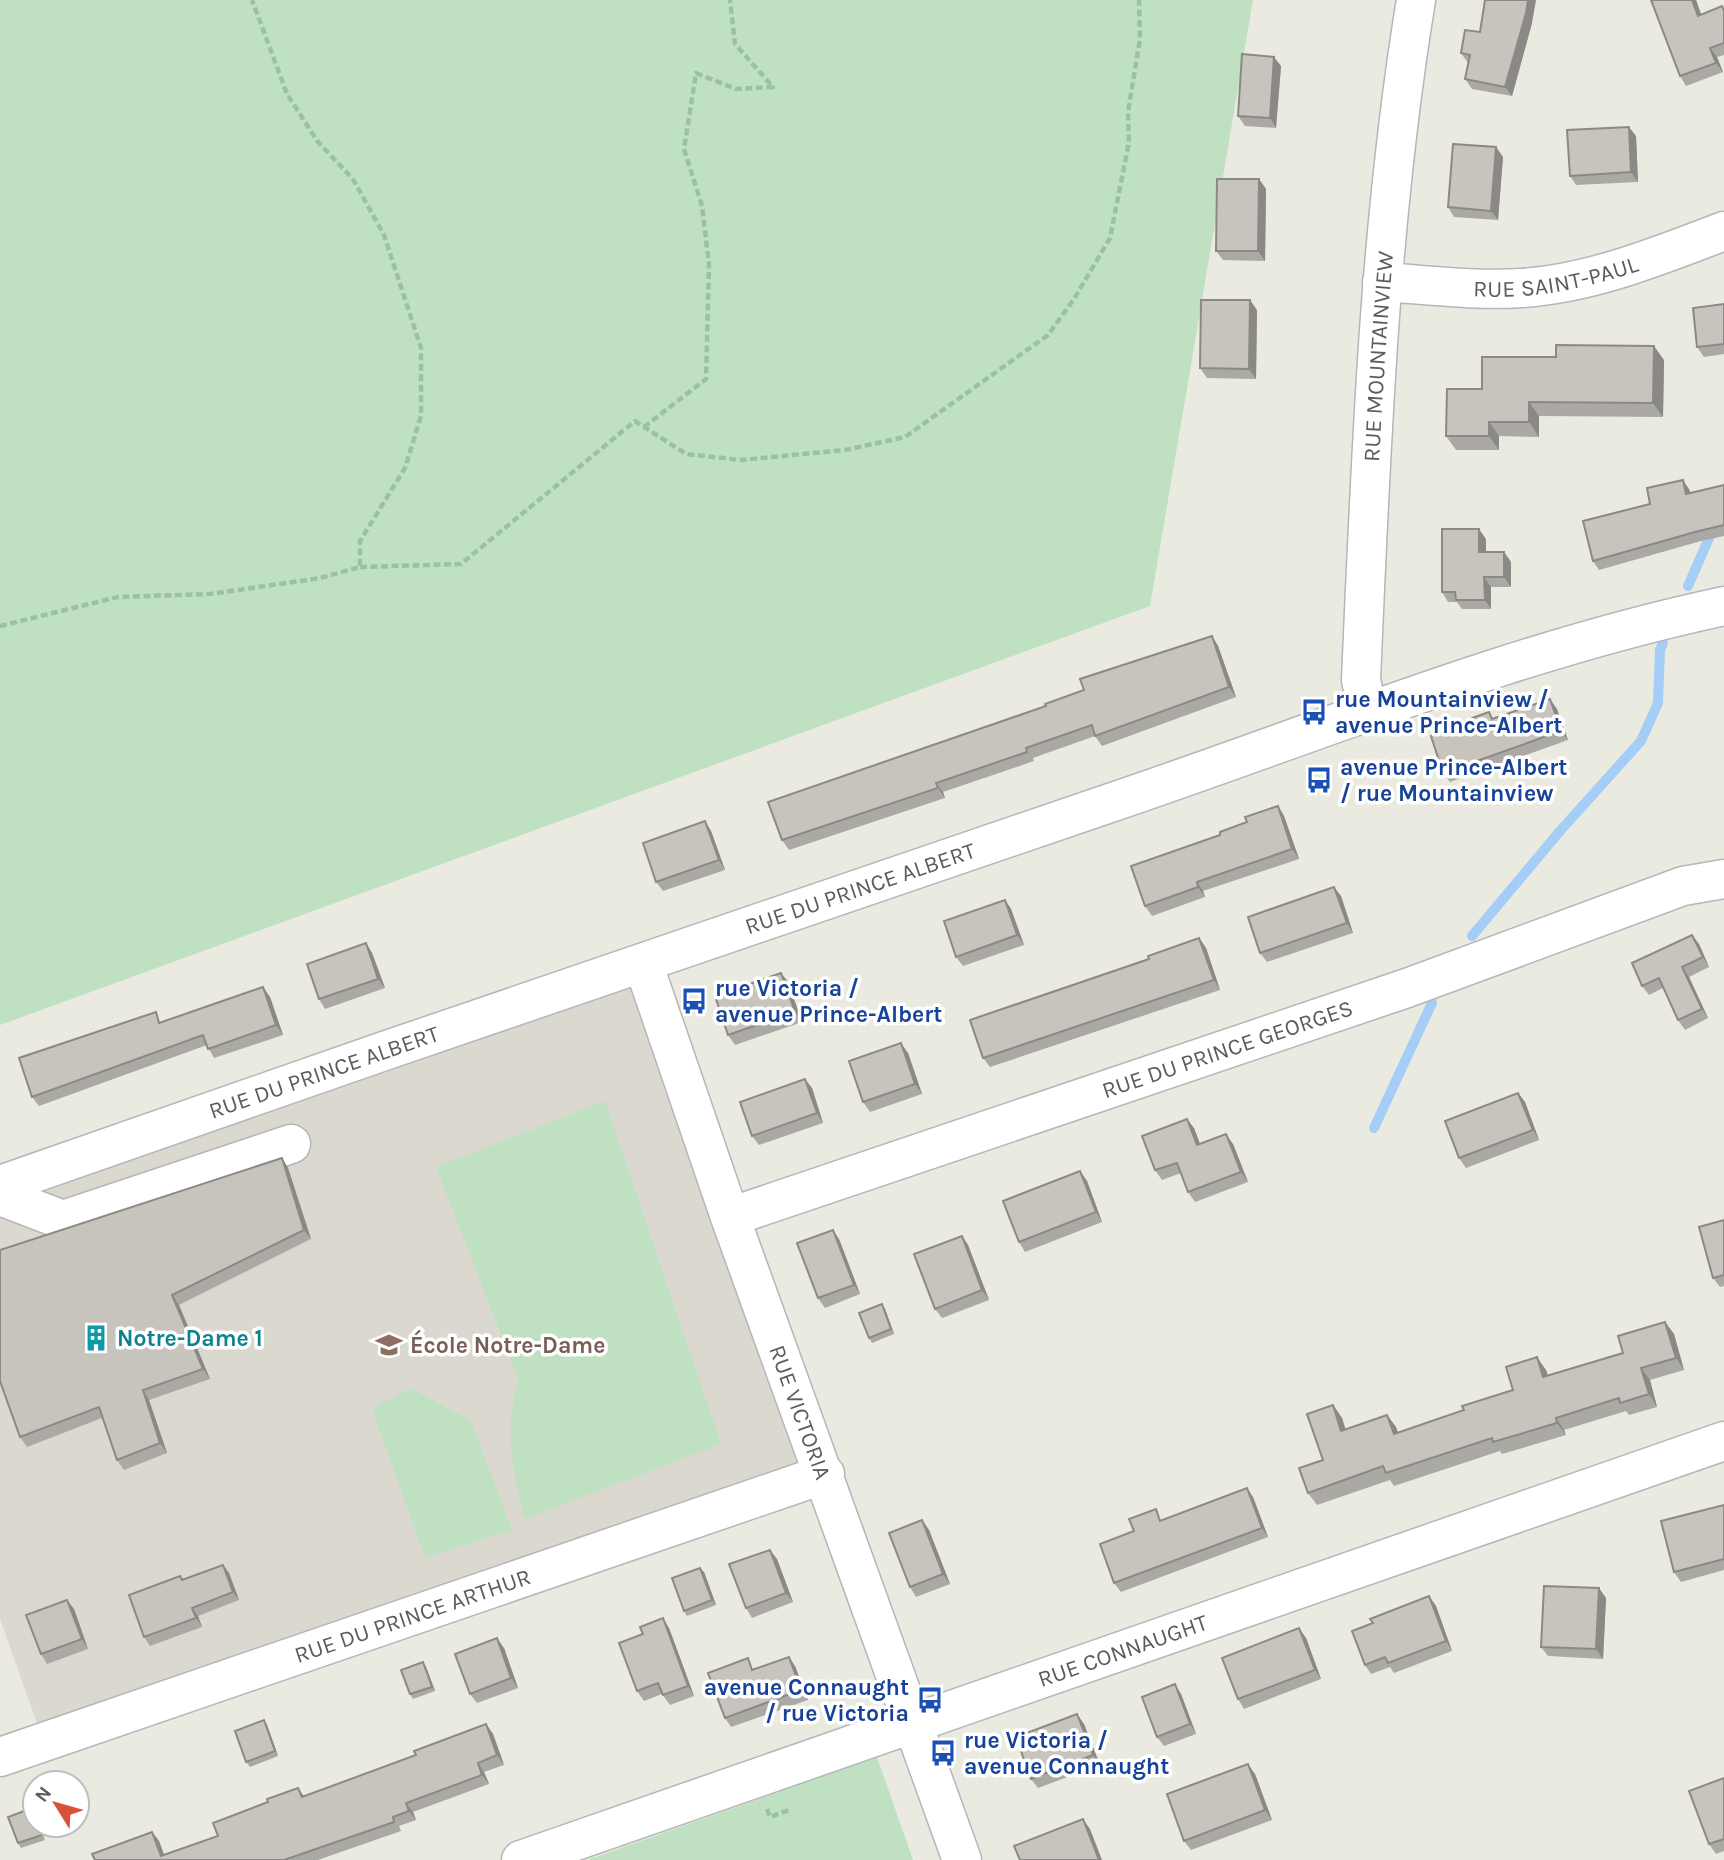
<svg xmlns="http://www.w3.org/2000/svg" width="1724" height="1860" viewBox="0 0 1724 1860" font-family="Karla,sans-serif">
	<rect width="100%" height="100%" fill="#ebeae1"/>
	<!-- education -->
	<path fill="#dbd9cf" d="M643,963L825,1474L44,1743L0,1619V1185Z"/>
	<!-- green -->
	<path fill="#bfe1c2" d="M0,0H1253L1150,606L0,1025Z
		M605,1101L721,1444L525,1519C513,1472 503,1428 519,1381L436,1167Z
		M411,1388L471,1421L512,1530L425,1558L372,1409Z
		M877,1757L913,1860H587Z"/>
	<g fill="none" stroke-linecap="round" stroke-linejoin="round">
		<!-- stream -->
		<path stroke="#a5cef7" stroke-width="10" d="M1688,586L1713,529
			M1472,936L1560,831L1641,741L1658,703L1660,650L1663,643
			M1374,1128L1432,1003"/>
		<!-- minor casing -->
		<g stroke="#b4b6bb" stroke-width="41">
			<g id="minor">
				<path id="s1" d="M1382,282C1429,285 1476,291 1522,288C1593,283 1658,256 1724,231"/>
				<path id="s2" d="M1368,712L1361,680C1371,453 1379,225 1416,0"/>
				<path id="s3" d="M643,963L730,1217L962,1860"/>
				<path id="s4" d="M0,1185C368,1055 737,930 1107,804C1312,735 1512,651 1724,606"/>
				<path d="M0,1196L63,1220L291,1144"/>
				<path id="s5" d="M730,1217L1407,988L1683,886L1724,879"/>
				<path id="s6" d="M0,1757L825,1474"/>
				<path id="s7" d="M521,1860L1724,1441"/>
			</g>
		</g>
		<!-- path -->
		<path stroke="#99c1a8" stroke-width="4.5" stroke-dasharray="7 3.5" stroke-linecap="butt" d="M644,427L706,379L709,264L702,206L684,149L696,73L736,89L773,87L735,44L730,0
			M360,567L461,564L635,421L686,454L741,460L845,450L905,437L1048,335L1074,299L1110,238L1129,142L1128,112L1140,39L1139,0
			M0,626L118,597L210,594L320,578L360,567V541L405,468L421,416V348L384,235L353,179L318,142L287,94L252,0
			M767,1809L770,1817L789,1810"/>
		<!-- minor -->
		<use href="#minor" stroke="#fff" stroke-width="38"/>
	</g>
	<!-- wall -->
	<path fill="#aba9a3" d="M1651,0H1696L1701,15L1724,9V55L1717,57L1723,72L1686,86L1680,76Z
		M1532,23L1512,96L1472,89L1465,79L1468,63L1461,53L1480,32Z
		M1281,66L1276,128L1245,126L1238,116Z
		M1636,136L1638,182L1576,185L1570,176Z
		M1496,147L1503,157L1498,220L1454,217L1448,207Z
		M1259,179L1266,189L1265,261L1223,260L1216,251Z
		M1724,304V354L1704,357L1697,347Z
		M1257,310L1256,379L1207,378L1200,368Z
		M1664,360L1663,417L1539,416V437L1499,436V450H1456L1446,436L1482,389Z
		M1724,485V536L1701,541L1599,570L1593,561L1650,504L1689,489L1690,493Z
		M1486,539V552H1504L1511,562V587H1491V609H1462L1457,602H1448L1442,592Z
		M1212,636L1218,646L1236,697L1102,746L1095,736L1033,758L1034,761L943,792L945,798L789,850L782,840L1046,706Z
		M1557,709L1568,740L1450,782L1443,773L1494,718Z
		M1278,806L1284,816L1299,859L1203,891L1205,897L1152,916L1145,906L1220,835Z
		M705,821L711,831L725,870L663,891L656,882Z
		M1341,896L1353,933L1267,962L1260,953Z
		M1005,900L1011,909L1024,945L963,966L956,957Z
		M1199,938L1206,948L1220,990L990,1067L983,1058L1149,959Z
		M366,943L372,953L385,988L325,1009L319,999Z
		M1699,944L1709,967L1689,977L1708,1018L1685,1030L1678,1020L1663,988L1649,995L1642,986Z
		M781,973L788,982L802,1022L735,1045L728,1035Z
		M263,987L270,997L283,1035L214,1058L207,1045L39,1106L32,1097L162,1022Z
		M908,1053L922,1094L870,1112L863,1102Z
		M812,1088L823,1123L759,1145L752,1136Z
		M1518,1093L1525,1102L1539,1140L1466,1168L1459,1158Z
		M1194,1128L1200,1144H1233L1248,1182L1195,1202L1188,1192L1181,1173L1162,1180L1155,1170Z
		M282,1158L288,1168L311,1239L179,1305L210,1379L149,1400L167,1453L124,1470L117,1460L102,1418L27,1447L20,1437Z
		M1080,1171L1087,1181L1102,1222L1025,1252L1019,1242Z
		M1724,1220V1286L1720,1287L1713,1278Z
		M962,1236L968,1245L989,1300L942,1318L935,1309Z
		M839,1239L860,1294L825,1308L818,1298Z
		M882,1304L885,1309L894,1334L872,1343L869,1338Z
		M1665,1322L1674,1334L1684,1370L1650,1380L1657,1407L1629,1415L1626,1411L1564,1430L1566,1435L1502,1454L1500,1451L1394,1486L1390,1480L1317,1505L1308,1493L1323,1460L1333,1405L1342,1418L1345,1429L1387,1415L1396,1427L1398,1433L1464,1410L1513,1390L1546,1370L1548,1376L1623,1353Z
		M1253,1497L1268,1537L1121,1592L1114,1583L1134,1531L1163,1520Z
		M1724,1505V1570L1681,1582L1674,1572Z
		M922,1520L929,1530L950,1584L916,1597L910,1587Z
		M777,1559L793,1602L752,1618L746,1608Z
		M223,1565L229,1573L239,1600L198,1616L202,1627L150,1646L144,1637L183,1580Z
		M704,1572L716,1605L687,1616L684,1611Z
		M1429,1596L1436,1606L1452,1651L1394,1673L1390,1667L1371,1674L1365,1665Z
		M1606,1598L1603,1659L1548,1656L1541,1647Z
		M74,1609L88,1649L47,1664L41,1654Z
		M669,1628L694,1696L670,1705L662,1694L644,1701L637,1691Z
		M1306,1638L1321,1679L1244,1709L1238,1699Z
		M504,1648L518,1688L477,1703L470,1694Z
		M795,1666L808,1700L731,1727L725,1718Z
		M426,1667L435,1691L413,1699L410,1694Z
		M1181,1694L1196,1734L1164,1746L1157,1737Z
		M486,1724L493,1734L504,1765L484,1772L489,1784L413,1812L416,1820L399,1826L401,1831L318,1860H95L152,1832L159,1841L164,1855L218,1836L268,1802L298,1788L304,1796L416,1755Z
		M1084,1724L1100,1765L1038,1788L1031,1779Z
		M267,1725L278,1756L250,1767L246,1762Z
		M1255,1774L1272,1820L1191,1850L1184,1841Z
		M1724,1778V1851L1716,1854L1709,1844Z
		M32,1808L35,1813V1825H40L45,1840L21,1848L18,1843Z"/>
	<!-- shaded-wall -->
	<path fill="#8b8985" d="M1528,0H1536L1532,23L1512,96L1505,87Z
		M1692,0H1696L1705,25L1698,16Z
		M1710,48L1717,57L1723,72L1716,63Z
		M1274,57L1281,66L1276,128L1270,118Z
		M1629,127L1636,136L1638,182L1631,172Z
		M1496,147L1503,157L1498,220L1491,211Z
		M1259,179L1266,189L1265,261L1258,251Z
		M1250,300L1257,310L1256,379L1249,369Z
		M1654,346L1664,360L1663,417L1653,403Z
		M1529,402L1539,416V437L1529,422Z
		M1489,422L1499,436V450L1489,436Z
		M1683,480L1689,489L1693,503L1686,494Z
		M1479,529L1486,539V562L1479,552Z
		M1504,552L1511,562V587L1504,577Z
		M1484,577L1491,587V609L1485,600Z
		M1212,636L1218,646L1236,697L1229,687Z
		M1550,699L1557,709L1568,740L1561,731Z
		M936,783L943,792L945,798L938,788Z
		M1278,806L1284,816L1299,859L1292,849Z
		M705,821L711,831L725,870L719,860Z
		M1197,882L1203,891L1205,897L1198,887Z
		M1334,887L1341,896L1353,933L1347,923Z
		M1005,900L1011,909L1024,945L1017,935Z
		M1692,935L1699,944L1709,967L1703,957Z
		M1199,938L1206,948L1220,990L1214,980Z
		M366,943L372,953L385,988L378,979Z
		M1682,967L1689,977L1708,1018L1702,1009Z
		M781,973L788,982L802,1022L795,1012Z
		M263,987L270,997L283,1035L276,1025Z
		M901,1043L908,1053L922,1094L915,1084Z
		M805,1079L812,1088L823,1123L817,1113Z
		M1518,1093L1525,1102L1539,1140L1533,1130Z
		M1187,1119L1194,1128L1204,1155L1197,1145Z
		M1226,1134L1233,1144L1248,1182L1241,1172Z
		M282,1158L288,1168L311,1239L304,1230Z
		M1080,1171L1087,1181L1102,1222L1096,1212Z
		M833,1230L839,1239L860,1294L854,1285Z
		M962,1236L968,1245L989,1300L982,1290Z
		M172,1295L179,1305L210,1379L203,1369Z
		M882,1304L885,1309L894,1334L891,1329Z
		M1665,1322L1674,1334L1684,1370L1676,1358Z
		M1537,1357L1546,1370L1552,1389L1543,1377Z
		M1641,1368L1650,1380L1657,1407L1649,1394Z
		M143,1390L149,1400L167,1453L160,1443Z
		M1333,1405L1342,1418L1350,1443L1341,1431Z
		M1387,1415L1396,1427L1403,1447L1394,1434Z
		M1556,1418L1564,1430L1566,1435L1557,1423Z
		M1247,1488L1253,1497L1268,1537L1262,1528Z
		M922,1520L929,1530L950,1584L943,1574Z
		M770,1550L777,1559L793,1602L786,1593Z
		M223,1565L229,1573L239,1600L233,1592Z
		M700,1568L704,1572L716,1605L712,1600Z
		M1599,1588L1606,1598L1603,1659L1596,1649Z
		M1429,1596L1436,1606L1452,1651L1446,1641Z
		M67,1600L74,1609L88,1649L82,1639Z
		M192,1608L198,1616L202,1627L196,1618Z
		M663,1618L669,1628L694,1696L688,1686Z
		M1299,1628L1306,1638L1321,1679L1315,1670Z
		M497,1638L504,1648L518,1688L511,1678Z
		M789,1657L795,1666L808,1700L801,1690Z
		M423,1662L426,1667L435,1691L432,1687Z
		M1175,1684L1181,1694L1196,1734L1190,1724Z
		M1077,1714L1084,1724L1100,1765L1093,1755Z
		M264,1720L267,1725L278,1756L275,1751Z
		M486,1724L493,1734L504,1765L497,1755Z
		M478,1763L484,1772L489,1784L482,1775Z
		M1248,1764L1255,1774L1272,1820L1265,1810Z
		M406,1803L413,1812L416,1820L409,1811Z
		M1083,1819L1090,1829L1102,1860H1099Z
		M152,1832L159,1841L166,1860L161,1856Z"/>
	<!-- building -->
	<path fill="#c7c4be" stroke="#8b8985" stroke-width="2" d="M1485,0H1528L1526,13L1505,87L1465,79L1470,55L1461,53L1465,30L1480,32Z
		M1651,0H1692L1698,16L1722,6L1724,11V43L1710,48L1716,63L1680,76Z
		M1242,54L1274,57L1270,118L1238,116Z
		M1629,127L1631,172L1570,176L1567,130Z
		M1453,144L1496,147L1491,211L1448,207Z
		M1217,179H1259L1258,251H1216Z
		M1201,300H1250L1249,369L1200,368Z
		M1724,304V344L1697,347L1693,308Z
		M1556,345L1654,346L1653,403L1529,402V422H1489V436H1446L1447,389H1482V357H1556Z
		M1683,480L1686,494L1724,485V525L1695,532L1593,561L1583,521L1650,504L1647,488Z
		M1442,529H1479V552H1504V577H1484L1485,600H1456L1455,592H1442Z
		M1212,636L1229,687L1095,736L1092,725L1026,748L1027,752L936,783L938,788L782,840L768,802L1046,706L1045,704L1084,690L1080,679Z
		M1550,699L1561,731L1443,773L1431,736L1453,728L1452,725L1489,712L1492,719Z
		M1278,806L1292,849L1197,882L1198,887L1145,906L1131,866L1220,835V832L1247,822L1245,817Z
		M705,821L719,860L656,882L643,843Z
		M1334,887L1347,923L1260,953L1248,917Z
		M1005,900L1017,935L956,957L944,921Z
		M1692,935L1703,957L1682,967L1702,1009L1678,1020L1659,978L1642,986L1632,963Z
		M1199,938L1214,980L983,1058L970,1020L1149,959L1148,956Z
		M366,943L378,979L319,999L307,964Z
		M781,973L795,1012L728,1035L715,996Z
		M263,987L276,1025L208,1049L203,1035L32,1097L19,1058L156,1012L159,1023Z
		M901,1043L915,1084L863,1102L849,1061Z
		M805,1079L817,1113L752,1136L740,1102Z
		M1518,1093L1533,1130L1459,1158L1445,1121Z
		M1187,1119L1197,1145L1226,1134L1241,1172L1188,1192L1177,1163L1155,1170L1142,1136Z
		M282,1158L304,1230L172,1295L203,1369L143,1390L160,1443L117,1460L99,1407L20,1437L0,1381V1250Z
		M1080,1171L1096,1212L1019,1242L1003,1201Z
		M1724,1220V1275L1713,1278L1699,1227Z
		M833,1230L854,1285L818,1298L797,1243Z
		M962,1236L982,1290L935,1309L914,1254Z
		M882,1304L891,1329L869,1338L859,1313Z
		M1665,1322L1676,1358L1641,1368L1649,1394L1620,1403L1619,1398L1556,1418L1557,1423L1493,1442L1492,1438L1386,1473L1383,1466L1308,1493L1299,1468L1323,1460L1307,1414L1333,1405L1341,1431L1387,1415L1394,1434L1464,1410L1462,1406L1513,1390L1506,1367L1537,1357L1543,1377L1623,1353L1618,1336Z
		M1247,1488L1262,1528L1114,1583L1100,1544L1134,1531L1129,1519L1156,1509L1160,1521Z
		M1724,1505V1559L1674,1572L1661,1521Z
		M922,1520L943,1574L910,1587L889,1533Z
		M770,1550L786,1593L746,1608L729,1564Z
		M223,1565L233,1592L192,1608L196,1618L144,1637L129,1595L180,1576L182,1580Z
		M700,1568L712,1600L684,1611L672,1578Z
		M1544,1586L1599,1588L1596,1649L1541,1647Z
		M1429,1596L1446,1641L1388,1663L1385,1657L1365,1665L1352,1631L1373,1623L1370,1619Z
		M67,1600L82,1639L41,1654L26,1615Z
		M663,1618L688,1686L663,1695L658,1683L637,1691L619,1643L643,1634L640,1627Z
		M1299,1628L1315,1670L1238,1699L1222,1658Z
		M497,1638L511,1678L470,1694L455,1654Z
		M789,1657L801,1690L725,1718L708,1673L748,1658L752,1670Z
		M423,1662L432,1687L410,1694L401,1670Z
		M1175,1684L1190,1724L1157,1737L1142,1697Z
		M1077,1714L1093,1755L1031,1779L1016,1737Z
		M264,1720L275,1751L246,1762L235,1731Z
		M486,1724L497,1755L478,1763L482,1775L406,1803L409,1811L393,1817L394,1822L284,1860H95L92,1854L152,1832L161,1856L218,1836L213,1823L268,1802L267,1799L298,1788L302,1797L416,1755L414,1751Z
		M1248,1764L1265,1810L1184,1841L1167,1794Z
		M1724,1778V1839L1709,1844L1689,1791Z
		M32,1808L35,1817V1825H38L42,1835L18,1843L8,1817Z
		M1083,1819L1099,1860H1020L1014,1846Z"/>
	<!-- icons -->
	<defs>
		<g id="bus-bare" transform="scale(2.1)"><path d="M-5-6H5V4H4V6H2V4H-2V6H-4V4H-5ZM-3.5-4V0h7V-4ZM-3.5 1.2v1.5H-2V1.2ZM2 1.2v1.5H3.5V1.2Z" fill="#1a4fb4" stroke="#fff" stroke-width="2.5" paint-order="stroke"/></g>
		<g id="building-bare" transform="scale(2.1)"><path d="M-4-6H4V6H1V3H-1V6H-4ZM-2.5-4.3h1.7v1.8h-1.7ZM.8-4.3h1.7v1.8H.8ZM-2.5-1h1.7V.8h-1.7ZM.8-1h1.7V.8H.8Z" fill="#0f9aa8" stroke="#fff" stroke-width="2.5" paint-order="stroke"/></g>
		<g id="school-bare" transform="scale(2.1)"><path d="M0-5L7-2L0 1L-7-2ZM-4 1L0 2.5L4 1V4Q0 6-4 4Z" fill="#8d6e63" stroke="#fff" stroke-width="2.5" paint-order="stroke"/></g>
	</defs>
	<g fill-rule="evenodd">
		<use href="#bus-bare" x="1314" y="712"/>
		<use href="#bus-bare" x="1319" y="780"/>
		<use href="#bus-bare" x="694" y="1001"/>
		<use href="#building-bare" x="96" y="1338"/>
		<use href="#school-bare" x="389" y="1345"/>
		<use href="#bus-bare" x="930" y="1700"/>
		<use href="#bus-bare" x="943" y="1753"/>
	</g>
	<g text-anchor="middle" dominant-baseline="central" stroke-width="7" stroke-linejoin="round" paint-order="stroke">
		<!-- street labels -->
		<g font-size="23" fill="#5a5c61" stroke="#fff">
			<text stroke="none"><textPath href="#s1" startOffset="175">RUE SAINT-PAUL</textPath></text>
			<text stroke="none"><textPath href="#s2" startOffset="357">RUE MOUNTAINVIEW</textPath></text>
			<text stroke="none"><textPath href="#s4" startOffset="910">RUE DU PRINCE ALBERT</textPath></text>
			<text stroke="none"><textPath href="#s5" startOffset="525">RUE DU PRINCE GEORGES</textPath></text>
			<text stroke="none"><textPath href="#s4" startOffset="343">RUE DU PRINCE ALBERT</textPath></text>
			<text stroke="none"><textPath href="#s3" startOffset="476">RUE VICTORIA</textPath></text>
			<text stroke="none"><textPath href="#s6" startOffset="436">RUE DU PRINCE ARTHUR</textPath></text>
			<text stroke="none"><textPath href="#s7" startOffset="637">RUE CONNAUGHT</textPath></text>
		</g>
		<!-- transit labels -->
		<g font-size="23" font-weight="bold" fill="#164399" stroke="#fff" text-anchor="start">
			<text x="1335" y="699">rue Mountainview /<tspan x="1335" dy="26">avenue Prince-Albert</tspan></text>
			<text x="1340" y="767">avenue Prince-Albert<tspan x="1340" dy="26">/ rue Mountainview</tspan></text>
			<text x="715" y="988">rue Victoria /<tspan x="715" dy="26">avenue Prince-Albert</tspan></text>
			<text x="909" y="1687" text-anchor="end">avenue Connaught<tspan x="909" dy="26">/ rue Victoria</tspan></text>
			<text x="964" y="1740">rue Victoria /<tspan x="964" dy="26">avenue Connaught</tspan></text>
		</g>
		<!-- culture labels -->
		<g font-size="23" font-weight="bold" fill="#0d838f" stroke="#fff" text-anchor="start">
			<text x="117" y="1338">Notre-Dame 1</text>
		</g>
		<!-- education labels -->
		<g font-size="23" font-weight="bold" fill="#785e54" stroke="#fff" text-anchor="start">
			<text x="410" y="1345">École Notre-Dame</text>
		</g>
	</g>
	<!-- north arrow -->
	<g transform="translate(56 1804) rotate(307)"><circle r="33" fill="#ffffff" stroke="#bdbec0" stroke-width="2"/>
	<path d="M0-5L12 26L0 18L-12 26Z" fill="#d95139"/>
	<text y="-10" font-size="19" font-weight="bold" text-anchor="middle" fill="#5a5c61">N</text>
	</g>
</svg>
